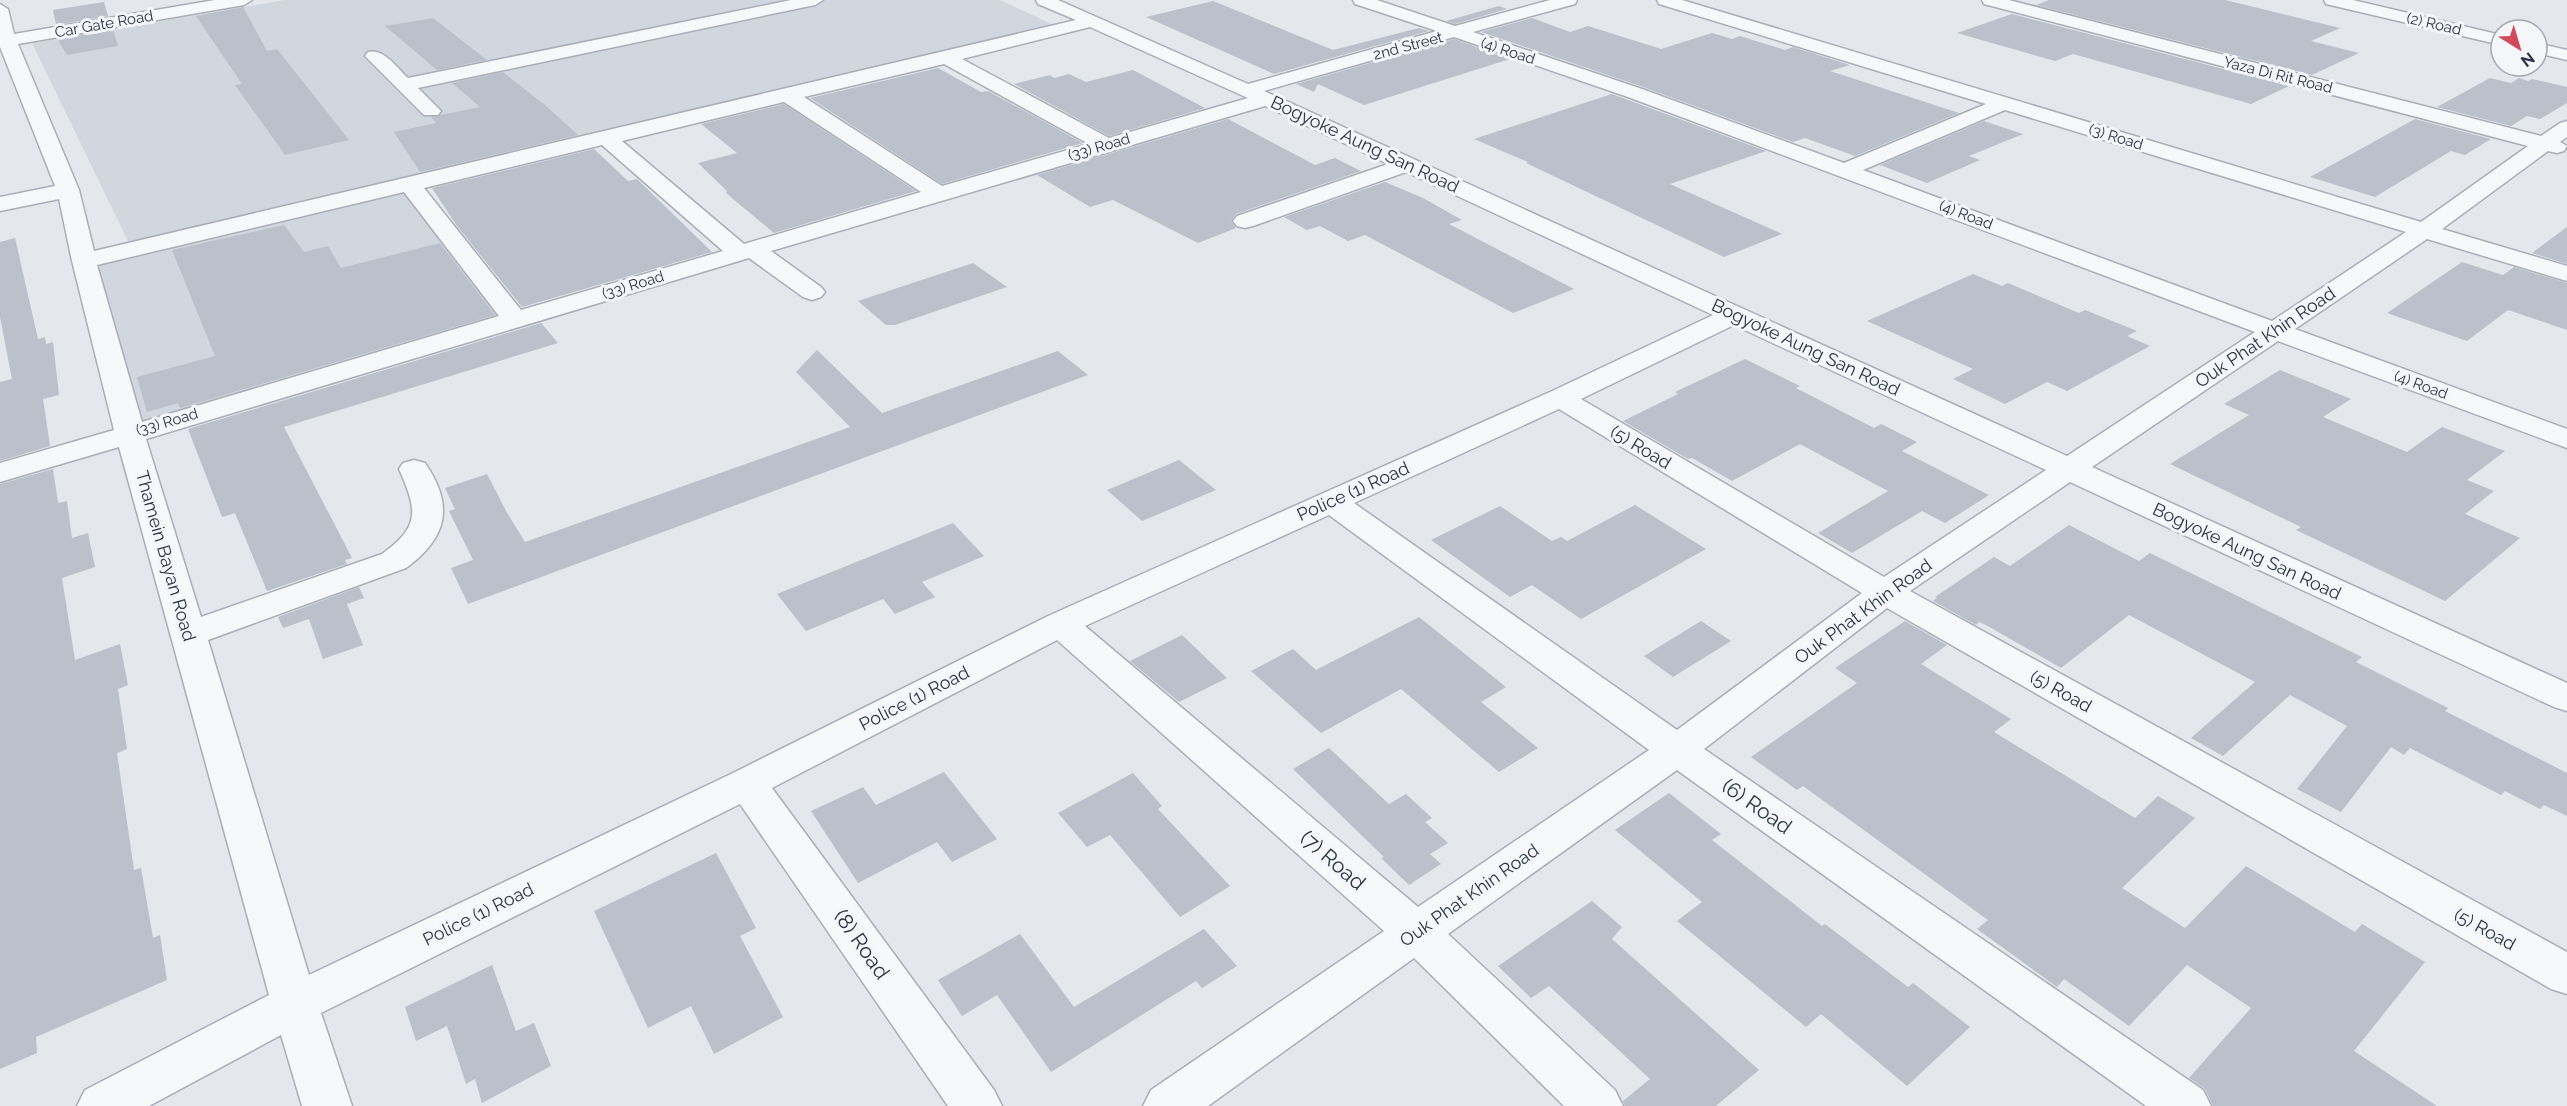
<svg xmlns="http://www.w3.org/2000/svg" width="2567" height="1106" viewBox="0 0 2567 1106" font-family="Raleway,sans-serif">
	<rect width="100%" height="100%" fill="#e4e7ec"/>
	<!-- built -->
	<path fill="#d2d6de" d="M285,0H1000L1056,26L129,243L32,43Z
		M405,190L507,319L142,426L96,262Z"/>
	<!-- building -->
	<path fill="#bbc0ca" d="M2049,0H2225L2340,28L2311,41L2359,53L2312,75L2036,5Z
		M1213,1L1333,50L1419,28L1429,31L1274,74L1146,17Z
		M104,2L108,16L56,25L53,10Z
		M1499,6L1507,9L1455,24L1446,21Z
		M243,7L267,51L277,49L349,140L285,155L235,85L242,84L196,16Z
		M2012,14L2289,86L2251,104L2073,54L2055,61L1957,33Z
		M433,18L487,60L437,70L385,26Z
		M1532,18L1570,32L1588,26L1661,49L1712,33L1732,39L1740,36L1785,50L1793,47L1850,65L1830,71L1959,113L1855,156L1805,138L1793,142L1643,87L1481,32Z
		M113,30L118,46L67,55L59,42V39Z
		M1454,39L1510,59L1364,105L1318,84L1314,92L1296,84Z
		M938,68L981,92L988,91L1083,143L942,184L810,98Z
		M1133,70L1205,108L1109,136L1014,84L1050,75L1054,78L1069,74L1086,82Z
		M503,72L546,106L578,135L420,172L394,132L436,123L431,117L480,107L452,83Z
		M2490,78L2511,83L2519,78L2528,81L2532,79L2567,87V103L2540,119L2527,116L2511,126L2437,107Z
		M1612,94L1766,151L1670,184L1782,234L1724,257L1526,163L1528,162L1474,139Z
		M784,104L916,191L774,233L726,193L727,191L698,163L737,153L701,124Z
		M1228,119L1315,165L1335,158L1361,171L1236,214L1231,221L1236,228L1198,243L1113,200L1090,207L1037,175Z
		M2415,119L2491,139L2465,155L2451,151L2375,197L2310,177Z
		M1984,121L2023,134L1969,156L1980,160L1927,183L1880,165Z
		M594,149L628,181L637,179L712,252L522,307L457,226L432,188Z
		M1385,182L1423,198L1462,220L1449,224L1574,289L1513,313L1365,235L1348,241L1320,226L1307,230L1284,217Z
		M284,225L304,252L328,246L341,268L440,243L495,315L180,408L178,403L147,412L137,377L215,356L172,250Z
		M2567,227V264L2532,253Z
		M15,238L38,339L45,337L46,344L53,342L59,395L43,399L50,446L0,461V382L12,379L0,317V242Z
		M2462,262L2503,275L2514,267L2567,283V330L2508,310L2467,341L2387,313Z
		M973,263L1007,287L895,325H886L858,301Z
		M1973,274L2002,286L2008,283L2079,313L2085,310L2137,331L2127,336L2150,346L2067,391L2047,382L2005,404L1953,379L1973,369L1867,321Z
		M541,323L558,343L284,427L352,558L345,560L347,564L267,591L235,513L222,517L188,429Z
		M817,350L882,413L1058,351L1088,375L468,604L451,568L473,560L449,511L455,509L445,488L487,474L506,511L525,542L850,427L796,372Z
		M1745,359L1800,386L1796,388L1874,428L1881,424L1917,442L1902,451L1989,495L1945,523L1922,511L1852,553L1818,533L1888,491L1800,444L1732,481L1692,458L1688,459L1623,421L1678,394L1675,392Z
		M2280,370L2351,399L2323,417L2407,452L2442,427L2505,451L2467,480L2494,491L2465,514L2520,538L2445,601L2296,530L2301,527L2170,464L2249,415L2224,404Z
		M1179,460L1216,490L1142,521L1107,490Z
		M53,469L58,503L67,501L72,538L88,533L95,567L62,578L75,660L120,644L128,685L118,689L127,749L117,753L134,870L141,868L153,938L160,935L167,980L36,1037L37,1053L0,1069V484Z
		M1635,505L1706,549L1581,619L1532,585L1510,597L1431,540L1500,506L1552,541L1561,537L1567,541Z
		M953,523L984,556L922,582L935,597L895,614L883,599L806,631L777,594Z
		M2069,525L2139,561L2150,553L2362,657L2356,662L2448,708L2445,711L2567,773V816L2544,805L2540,809L2505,791L2501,795L2410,748L2404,755L2391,747L2341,812L2297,789L2347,726L2290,695L2223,756L2191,738L2255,682L2129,615L2061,668L1986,625L1979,622L1976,625L1933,601L1937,598L1935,597L1994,557L2010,566Z
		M359,587L364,598L347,604L363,645L323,659L309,619L283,628L278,617Z
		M1419,617L1506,687L1481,702L1538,748L1499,772L1401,689L1321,733L1251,671L1293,649L1316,670Z
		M1701,621L1731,641L1673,677L1644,656Z
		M1905,621L1947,645L1921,664L2011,719L1994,732L2135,818L2158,796L2195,818L2122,888L2185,928L2246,866L2355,932L2362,924L2425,962L2354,1051L2437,1106H2213L2205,1089L2189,1078L2251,1008L2187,965L2129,1026L2064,979L2057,987L1977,929L1988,920L1803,786L1797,790L1751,757L1857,683L1835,668Z
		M1182,635L1227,678L1179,702L1130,661Z
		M1329,748L1389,804L1406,794L1432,818L1425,822L1448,843L1430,854L1441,864L1409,885L1381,858L1384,857L1293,769Z
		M944,772L997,839L952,862L937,842L858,883L811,811L863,787L876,805Z
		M1133,773L1162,806L1158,809L1230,886L1180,917L1110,835L1087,847L1058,813Z
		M1669,793L1721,834L1712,840L1822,926L1825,924L1908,987L1913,983L1970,1027L1907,1086L1821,1014L1806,1027L1677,921L1702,902L1615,830Z
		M716,853L756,928L740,936L783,1017L714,1054L691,1006L648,1028L594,911Z
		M1592,901L1622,927L1612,939L1759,1070L1716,1106H1625L1623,1101L1650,1079L1549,986L1531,998L1498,966Z
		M1204,929L1237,966L1202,988L1196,981L1051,1072L997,995L962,1016L938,980L1020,934L1074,1007Z
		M492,965L516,1031L534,1023L551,1066L482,1103L475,1079L466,1084L447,1026L416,1041L405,1007Z"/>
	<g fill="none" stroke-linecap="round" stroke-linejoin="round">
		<!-- minor casing -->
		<g stroke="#a9aeb7" stroke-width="3">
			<path id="minor" d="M215,0H252L244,5L18,44L79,190L94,251L1076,20L1038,4L1036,0H1058L1248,84L1437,31L1355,4L1353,0H1377L1455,26L1550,0H1577L1575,4L1473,32L1642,89L1844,163L1986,104L1659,4L1657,0H1682L2421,222L2528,146L1984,4L1982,0H2009L2541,136L2560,123L2567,121V137L2560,142L2567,146L2564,151L2557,153L2548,151L2442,229L2567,266V281L2427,239L2295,329L2567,429V448L2278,341L2092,467L2567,683V711L2554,707L2070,482L1910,591L2567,952V994L2551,989L1887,608L1704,749L2203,1090L2211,1106H2146L1677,770L1448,934L1615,1090L1623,1106H1564L1414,958L1208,1106H1143L1151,1090L1384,931L1057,640L772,788L994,1090L1002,1106H948L740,804L321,1013L352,1106H302L281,1035L149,1106H77L85,1090L269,995L119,447L0,482V463L114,430L72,261L59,199L0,211V197L55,186L0,47V4L8,9L14,34ZM1090,27L1239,94L1248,98L1109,138L962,59ZM1454,37L1628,97L2255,332L2067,456L1264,91ZM944,64L1089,144L942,186L804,97ZM784,102L921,192L744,244L622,141ZM1265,106L1388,164L1237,216L1233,221L1237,226L1245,228L1253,226L1406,172L1713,315L1550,392L1048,616L733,773L309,975L208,640L406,568C447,538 455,506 425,463L414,460L403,463L399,469C417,510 421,526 382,554L201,617L146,439L749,258L803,297L812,300L821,297L825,292L821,287L771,251ZM2005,110L2406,232L2272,321L1863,170ZM602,145L723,251L521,310L424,188ZM404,192L499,316L142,422L97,265ZM1734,325L2046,470L1884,577L1581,399ZM1559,409L1862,593L1677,730L1354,503ZM1329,515L1649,750L1418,907L1085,626Z
				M791,0H823L815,5L418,88L441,111L438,115H424L365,56L368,52C384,48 397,68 408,78Z
				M2324,0H2353L2501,35V45L2326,4Z
				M2537,43L2567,50V60L2537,53Z"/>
		</g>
		<!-- minor -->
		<use href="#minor" fill="#f7f8fa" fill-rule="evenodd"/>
	</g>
	<g text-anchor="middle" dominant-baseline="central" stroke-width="6" stroke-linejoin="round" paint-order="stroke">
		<!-- far-street labels -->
		<g font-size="15" fill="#2b3445" stroke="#f4f6f9">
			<text transform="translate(104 24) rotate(-10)">Car Gate Road</text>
			<text transform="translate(2434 24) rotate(13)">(2) Road</text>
			<text transform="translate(1408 46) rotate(-15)">2nd Street</text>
			<text transform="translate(1508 51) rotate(18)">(4) Road</text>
			<text transform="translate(2278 75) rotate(14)">Yaza Di Rit Road</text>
			<text transform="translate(2116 137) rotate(17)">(3) Road</text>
			<text transform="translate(1099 147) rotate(-16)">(33) Road</text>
			<text transform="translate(1966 215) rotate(21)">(4) Road</text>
			<text transform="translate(633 285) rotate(-17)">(33) Road</text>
			<text transform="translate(2421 385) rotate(20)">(4) Road</text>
			<text transform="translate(167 422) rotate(-16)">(33) Road</text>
		</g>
		<!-- street labels -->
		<g font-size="18" fill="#2b3445" stroke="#f4f6f9">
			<text transform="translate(1365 144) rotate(25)">Bogyoke Aung San Road</text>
			<text transform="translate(2265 337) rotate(-34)">Ouk Phat Khin Road</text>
			<text transform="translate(1806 347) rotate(25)">Bogyoke Aung San Road</text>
			<text transform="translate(1641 447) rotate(31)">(5) Road</text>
			<text transform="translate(1353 491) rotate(-24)">Police (1) Road</text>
			<text transform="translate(2247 551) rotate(25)">Bogyoke Aung San Road</text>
			<text transform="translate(166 556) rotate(74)">Thamein Bayan Road</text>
			<text transform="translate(1863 611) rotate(-36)">Ouk Phat Khin Road</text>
			<text transform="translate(2061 691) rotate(29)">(5) Road</text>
			<text transform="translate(914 698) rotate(-27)">Police (1) Road</text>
			<text transform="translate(1469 895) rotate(-35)">Ouk Phat Khin Road</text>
			<text transform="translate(478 914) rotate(-26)">Police (1) Road</text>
			<text transform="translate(2485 929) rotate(29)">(5) Road</text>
		</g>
		<!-- near-street labels -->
		<g font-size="21" fill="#2b3445" stroke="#f4f6f9">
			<text transform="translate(1757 806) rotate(35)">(6) Road</text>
			<text transform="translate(1333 860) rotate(41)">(7) Road</text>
			<text transform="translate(862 944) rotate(55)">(8) Road</text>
		</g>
	</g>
	<!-- north arrow -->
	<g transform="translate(2519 48) rotate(143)"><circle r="28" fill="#f4f6f9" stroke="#a4a8b1" stroke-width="1.5"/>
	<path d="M0-4.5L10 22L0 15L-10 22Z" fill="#d1495b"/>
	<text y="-9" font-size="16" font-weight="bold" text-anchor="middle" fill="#2b3445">N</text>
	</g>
</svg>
